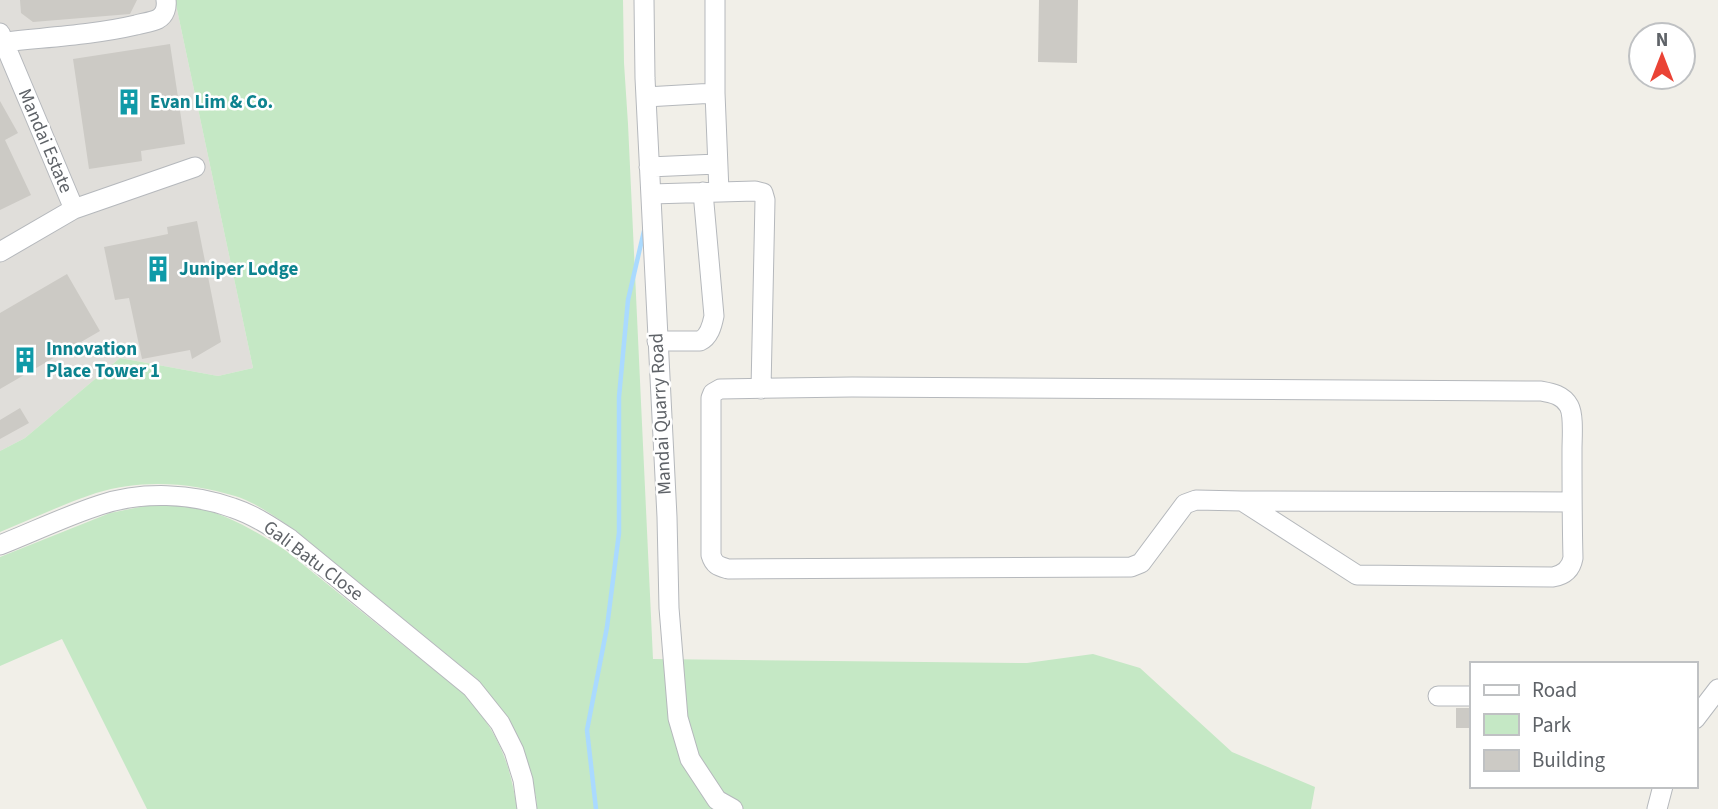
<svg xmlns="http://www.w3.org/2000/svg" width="1718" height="809" viewBox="0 0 1718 809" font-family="'Source Sans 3',sans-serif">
	<rect width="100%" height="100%" fill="#f1efe8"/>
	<!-- industrial -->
	<path fill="#e0deda" d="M0,0H175L253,368L218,376L120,358L25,438L0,451Z"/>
	<!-- green -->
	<path fill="#c5e8c5" d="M175,0H623L624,63L628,124L653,659L1027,663L1093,654L1140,668L1232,752L1315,787L1311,809H537L536,797L531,778L508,719L477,679L296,531C277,518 257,503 235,496C191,482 140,479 96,493C63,504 32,519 0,532V451L25,438L120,358L218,376L253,368Z
		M145,506C159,506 176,504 190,506C226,513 255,531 285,550L464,694C497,730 510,761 517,809H147L62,639L0,666V557L110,513Z"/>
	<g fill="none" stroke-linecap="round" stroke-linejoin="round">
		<!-- stream -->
		<path stroke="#aadaff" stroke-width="4.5" d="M596,809L587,730L607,627L619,533V397L628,300L644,231"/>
	</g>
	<!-- building -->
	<path fill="#cccac5" d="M20,0H137L130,14L33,22L21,13Z
		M1039,0H1078L1077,63L1038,62Z
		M170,44L185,144L141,151L142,161L89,169L73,59Z
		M0,101L18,133L5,140L31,195L0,210Z
		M197,221L221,342L192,359L190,350L142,359L129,298L115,300L104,247L168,234L167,227Z
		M67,274L100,331L0,389V313Z
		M20,408L29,423L0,439V420Z
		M1456,708H1471V728H1456Z"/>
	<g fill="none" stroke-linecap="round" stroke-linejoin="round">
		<!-- minor casing -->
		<g stroke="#b5b8bc" stroke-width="21">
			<path id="minor" d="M644,0L645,78L667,517L669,608L678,718L690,759L717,800L733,809
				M715,0V93L719,192
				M0,33L74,209
				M4,42C48,37 93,35 136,25C143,23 152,22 158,19C165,15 167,7 166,0
				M646,97L715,93
				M649,167L717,164
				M651,194L755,191L763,193L765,200L761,389
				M0,252L74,209L195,167
				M657,341H700C709,337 712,326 714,316L703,192
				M1242,501L1357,575L1553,577C1564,575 1571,569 1573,558C1572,522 1572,486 1572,449C1572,439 1574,415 1569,406C1563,395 1552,393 1541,391L852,387L720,389L713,393L711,398V555C714,565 718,566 728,569L1131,567L1141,563L1185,504L1196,500L1242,501L1572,502
				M0,545C33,532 66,516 100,505C142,491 192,493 233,508C254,515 272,527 290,539L472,688L500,723L514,751L523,780L527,809
				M1438,696H1471
				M1695,719L1718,689
				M1657,809L1663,786"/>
		</g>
		<!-- minor -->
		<use href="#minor" stroke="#fff" stroke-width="19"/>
	</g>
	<!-- icons -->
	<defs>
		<g id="building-bare" transform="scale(2.1)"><path d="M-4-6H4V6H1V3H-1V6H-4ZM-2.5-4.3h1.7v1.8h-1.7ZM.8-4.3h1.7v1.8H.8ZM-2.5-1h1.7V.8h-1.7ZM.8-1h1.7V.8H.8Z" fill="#0f9aa8" stroke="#fff" stroke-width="2.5" paint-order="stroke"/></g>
	</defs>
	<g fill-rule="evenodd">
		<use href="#building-bare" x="129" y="102"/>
		<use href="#building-bare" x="158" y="269"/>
		<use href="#building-bare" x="25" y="360"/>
	</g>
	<g text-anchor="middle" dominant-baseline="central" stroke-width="5" stroke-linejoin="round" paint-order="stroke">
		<!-- culture labels -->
		<g font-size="19" font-weight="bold" fill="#0d838f" stroke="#fff" text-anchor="start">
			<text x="150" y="102">Evan Lim &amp; Co.</text>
			<text x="179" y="269">Juniper Lodge</text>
			<text x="46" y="349">Innovation<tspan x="46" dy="22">Place Tower 1</tspan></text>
		</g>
		<!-- street labels -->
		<g font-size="19" fill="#5f6368" stroke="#fff">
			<text transform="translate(45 141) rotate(67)">Mandai Estate</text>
			<text transform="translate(661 414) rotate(-93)">Mandai Quarry Road</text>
			<text transform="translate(313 561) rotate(37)">Gali Batu Close</text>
		</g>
	</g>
	<!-- legend -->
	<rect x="1470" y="662" width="228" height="126" fill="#ffffff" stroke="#bfc1c3" stroke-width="2"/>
	<rect x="1484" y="685" width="35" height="10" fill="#ffffff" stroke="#bfc1c3" stroke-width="2"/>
	<text x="1532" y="697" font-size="21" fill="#5f6368">Road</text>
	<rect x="1484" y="714" width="35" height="21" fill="#c5e8c5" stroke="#bfc1c3" stroke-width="2"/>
	<text x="1532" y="732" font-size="21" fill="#5f6368">Park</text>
	<rect x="1484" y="750" width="35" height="21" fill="#cccac5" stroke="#bfc1c3" stroke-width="2"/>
	<text x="1532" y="767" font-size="21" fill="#5f6368">Building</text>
	<!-- north arrow -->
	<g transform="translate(1662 56)"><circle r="33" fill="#ffffff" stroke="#bfc1c3" stroke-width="2"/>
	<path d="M0-5L12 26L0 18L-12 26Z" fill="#ea4335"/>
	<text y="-10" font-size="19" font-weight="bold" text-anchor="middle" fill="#5f6368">N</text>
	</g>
</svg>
